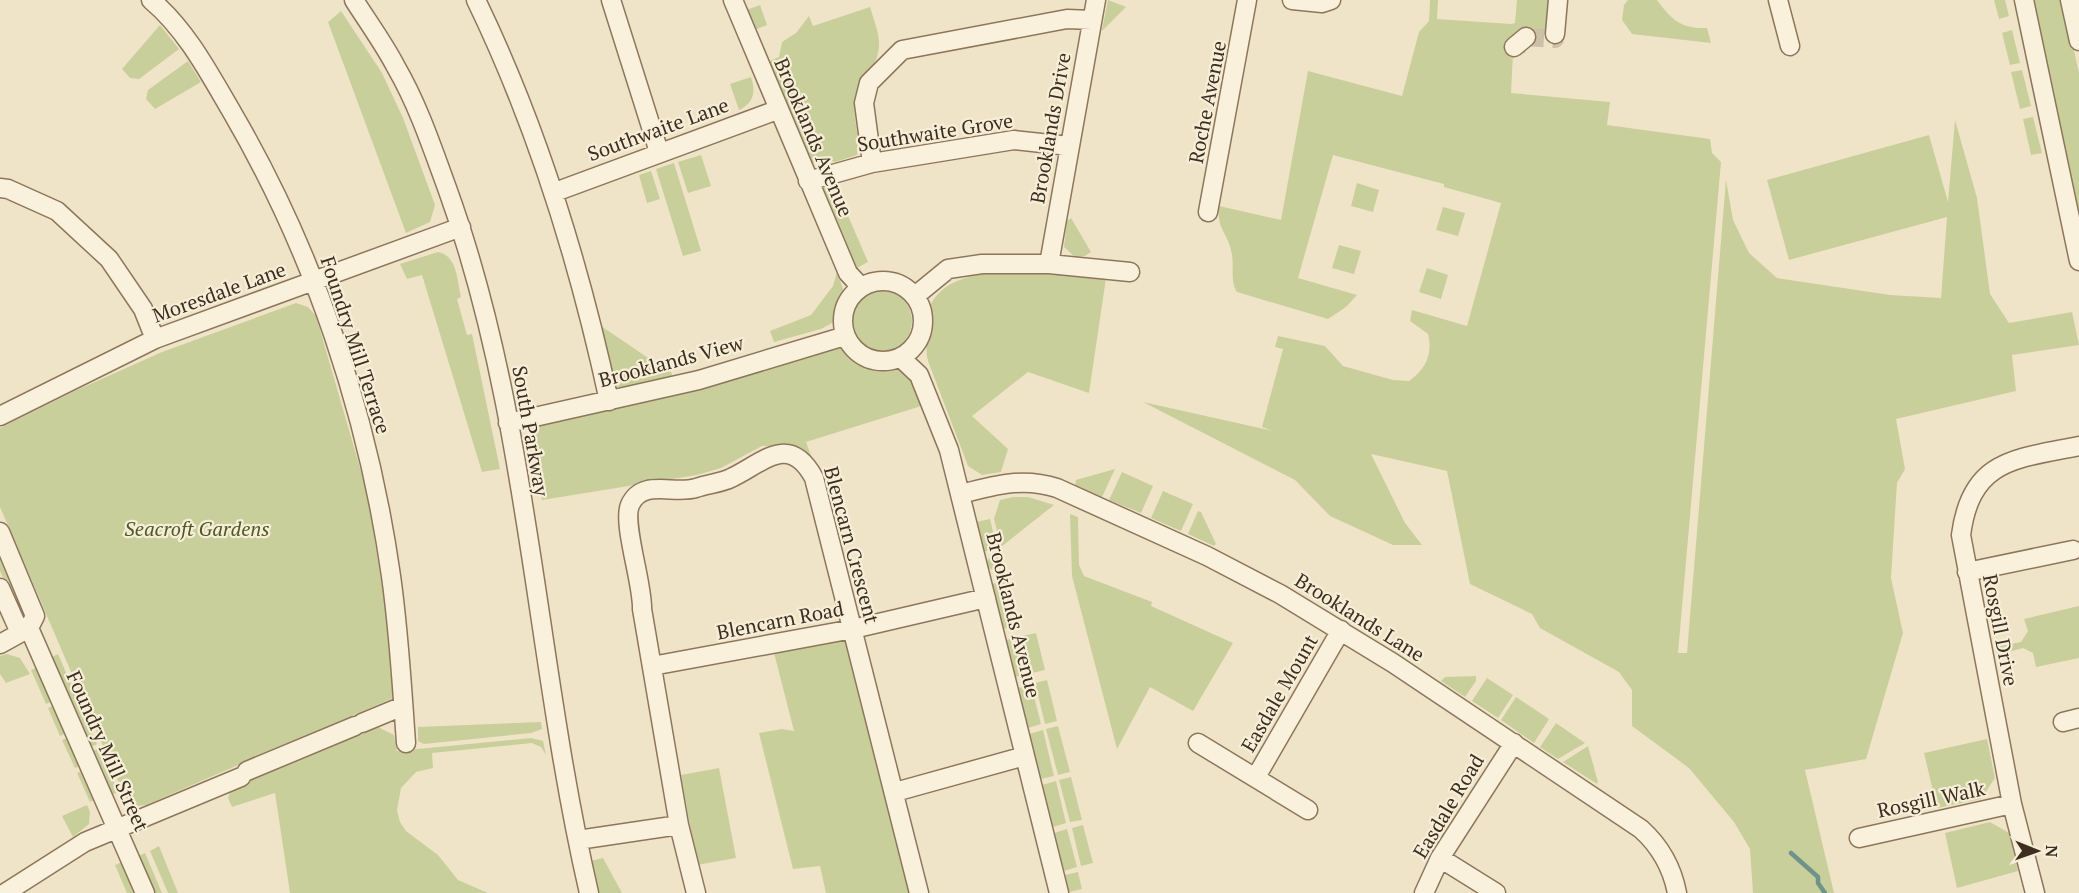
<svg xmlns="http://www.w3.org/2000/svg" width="2079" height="893" viewBox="0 0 2079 893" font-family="'PT Serif',serif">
	<rect width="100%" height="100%" fill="#f0e4c8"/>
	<!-- green -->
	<path fill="#c9cf9b" d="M1108,0L1126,7L1103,30H1102Z
		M1430,0H1438L1437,19L1511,24L1515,23L1517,0H1562L1559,34L1527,32L1525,53H1513L1511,93L1610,102L1607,125L1710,139L1712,153L1721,162L1678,653H1687L1726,180L1733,220L1749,253L1777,278L1890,295L1941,298L1947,217L1789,260L1767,180L1929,135L1948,202L1955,120L1977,198L1990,294L2009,323L2072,312L2079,345L2012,355L2016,391L1896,419L1905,469L1897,483L1891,578L1903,633L1866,759L1805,770L1834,893H1753L1750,849L1734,822L1689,768L1632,726V690L1619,672L1540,628L1532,614L1470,584L1447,471L1371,454L1405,523L1422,545H1393L1330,516L1295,480L1143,402L1273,431L1262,427L1283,349L1275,347L1278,336L1325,346L1343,366L1393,380L1409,381C1426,369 1433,354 1428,334L1410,321L1412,310L1467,326L1501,203L1444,187V184L1333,155L1298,278L1357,295L1346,307L1328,319L1237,292C1230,281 1234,267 1232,255C1229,234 1216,229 1219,206L1281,220L1308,71L1402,96L1419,32L1429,21Z
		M1628,0H1657C1672,20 1681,29 1707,28L1711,43L1632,34L1622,20L1624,5Z
		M1994,0H2005L2009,16L1999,19Z
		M2032,0H2063L2079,73V213Z
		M760,5L767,25L754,30L746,10Z
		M870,7C874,21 882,38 878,53C875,71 855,83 854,103C854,121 860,138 857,155L835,162L823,159L811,164L767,62L779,57L782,42L796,33L809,16L813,26Z
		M341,11L382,73L403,118L435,205L430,222L406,233L328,22Z
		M160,25L179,49L139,79L130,78L122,69Z
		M2012,30L2020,63L2010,65L2002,33Z
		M188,61L201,82L155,109L146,99L148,90Z
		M2022,70L2031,106L2020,109L2011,72Z
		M751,77C756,92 754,103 739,110L730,84Z
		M2033,117L2042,153L2031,155L2023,119Z
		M701,155L711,186L688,193L678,162Z
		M674,163L701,251L683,256L656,169Z
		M651,171L660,199L647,203L639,175Z
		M833,181L868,262L857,268L822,184Z
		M1357,183L1379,190L1373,212L1351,206Z
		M1443,207L1465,213L1458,236L1436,230Z
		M1071,218L1091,252L1085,256L1075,257L1064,247L1067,221Z
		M1339,245L1361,251L1354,274L1332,268Z
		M438,252C458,256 457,281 461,297L457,299L467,335L472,334L500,469L482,472L422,275L407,279L400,264Z
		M1427,268L1448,275L1441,299L1419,292Z
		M1031,271L1106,278L1089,393L1028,372L972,416L1008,449L1001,472L982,475L968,466L928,361C925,348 927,341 928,329C929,321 927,313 930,306C947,270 998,273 1031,271Z
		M837,272L844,292L834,322L821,329L774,342L770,331L811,315L833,286Z
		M852 321a30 30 0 1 1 60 0a30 30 0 1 1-60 0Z
		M296,303L308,307L316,316L367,492L384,598L393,698L146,805L136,806L125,797L0,507V428L77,390L162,352Z
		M601,326L663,368L670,369L674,381L621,389C604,379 604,344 601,326Z
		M848,343C863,359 876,364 897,359L931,403L806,442L813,461L786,446H762L721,468L697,475L542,500L529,429L539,418Z
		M1115,469L1102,497L1075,485L1076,480Z
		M1122,472L1153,486L1141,513L1109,500Z
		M1163,491L1193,504L1181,531L1151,518Z
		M1013,497H1028L1054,505L1001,547L994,519L1000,500Z
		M1198,511L1201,512L1216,544L1214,546L1188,534Z
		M1070,514L1078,517L1079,565L1084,576L1152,602L1151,606L1233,643L1193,711L1150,687L1117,749L1072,576Z
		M990,519L997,548L983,552L976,522Z
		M0,547L29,617L21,619L0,571Z
		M987 563a7 7 0 1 1 14 0a7 7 0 1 1-14 0Z
		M1005,581L1016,626L1003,629L992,584Z
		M2079,606V658L2036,667L2033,653L2023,648L1997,655L1995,647L2021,642L2028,631L2024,619Z
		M853,629L919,893H826L820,866L793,869L759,733L782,729L794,731L772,645Z
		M1036,633L1045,670L1032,673L1023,636Z
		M1019,637L1029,674L1015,677L1006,640Z
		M7,654L20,658L30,674L6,683L0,674V656Z
		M58,654L97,744L91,747L52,657Z
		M38,667L53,701L46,704L31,670Z
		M1476,676V681L1465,697L1441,681L1445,677Z
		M1487,678L1513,695L1498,718L1472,701Z
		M1047,680L1057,721L1045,724L1035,683Z
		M1031,684L1041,724L1028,728L1018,688Z
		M1516,697L1549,719L1534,743L1501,720Z
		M54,705L67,733L60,736L48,708Z
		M541,722L542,729L531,733L424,744L418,741V727Z
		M1556,723L1585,743L1558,759L1540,747Z
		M1058,726L1070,772L1058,775L1046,729Z
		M378,727L394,735L397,751L531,738L543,741L546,755L541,747L532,743L432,753L433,768L416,772L401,788L397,810L400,822L406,831L438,855L458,880L488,893H290L275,793L232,807L228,798L232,786Z
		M1043,730L1054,776L1041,779L1029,734Z
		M69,737L81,766L75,768L62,740Z
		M1987,739L1995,778L1981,799L1937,808L1924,753Z
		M1588,746L1598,782L1597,784L1563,762Z
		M99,748L118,792L112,795L93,751Z
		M719,768L736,858L697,865L681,775Z
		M83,770L96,799L90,802L77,773Z
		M1071,777L1082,820L1070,822L1059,780Z
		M1056,781L1066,823L1053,827L1042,785Z
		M87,805L90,812L89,824L73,837L62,816Z
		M1990,822L2009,833L2018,871L1957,888L1945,833Z
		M1083,825L1093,863L1081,866L1072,828Z
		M1067,829L1077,867L1064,871L1054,833Z
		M159,846L178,893H168L150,851Z
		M145,853L162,893H154L138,856Z
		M603,858L622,893H589L582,863Z
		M122,862L136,893H127L115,865Z
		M1078,872L1082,889L1069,892L1065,875Z"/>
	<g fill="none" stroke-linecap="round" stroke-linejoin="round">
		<!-- stream -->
		<path stroke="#6f938a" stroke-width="4.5" d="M1791,853L1818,877V883L1825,893"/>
		<!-- minor-tunnel -->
		<path stroke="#ccc0a6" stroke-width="18" stroke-dasharray="18 9" stroke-linecap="butt" d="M1526,37L1555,39V34"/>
		<!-- minor casing -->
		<g stroke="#8d765c" stroke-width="21">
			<path id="minor" d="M151,0C187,30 210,75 233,114C315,255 368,414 391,576C399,632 402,687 406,743
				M354,0C368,22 384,44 396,67C418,105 432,147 447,188C529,414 535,660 589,893
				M476,0C538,128 579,262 609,401
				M611,0L659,152
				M733,0L848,273L861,287
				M1292,0L1322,3L1331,0
				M1778,0L1790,46
				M2024,0L2079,261
				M2070,0L2079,41
				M1555,34L1558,0
				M1514,47L1526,37
				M872,163L864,103L869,83L902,50L1067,19L1092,20
				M808,181L872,163L1014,140L1069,146
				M0,188L8,189L57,211L109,259L143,309L155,339
				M555,192L777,110
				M1208,212L1247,0
				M1049,264L1096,0
				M843 321a40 40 0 1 1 80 0a40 40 0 1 1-80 0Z
				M915,296L948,269L982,264H1049L1130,272
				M901,358L919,375L949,450L1059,893
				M0,416L155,339L461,227
				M508,423L699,380L845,336
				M961,494C995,485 1023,477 1057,488L1207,556L1280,594L1393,663L1641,829C1661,847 1672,867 1677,893
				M0,532L35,616L29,628L145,893
				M1967,572L2073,550
				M0,588L17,626L29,628
				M0,644L29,628
				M652,666L853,629L986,598
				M2063,722L2079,718
				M362,723L403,706
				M1198,743L1308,810
				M247,771L355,726
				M1256,777L1341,630
				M895,792L1025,756
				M1859,838L2012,804
				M578,840L679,825
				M1440,858L1496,893
				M5,893L85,842L241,777
				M696,893L679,825L642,609C643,584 622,523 630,505C642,478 674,495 696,488C707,484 721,483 731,478C763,463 789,432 814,478L919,893
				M1424,893L1440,858L1514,743
				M2035,893L2012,804L1961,535C1971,459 2015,459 2079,446"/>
		</g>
		<!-- minor -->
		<use href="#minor" stroke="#faf1dc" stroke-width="18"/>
	</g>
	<g text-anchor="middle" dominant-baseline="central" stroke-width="4.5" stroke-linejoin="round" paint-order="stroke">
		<!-- street labels -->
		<g font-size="20" fill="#3d2e20" stroke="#f7eed8">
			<text transform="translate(1207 102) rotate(-79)">Roche Avenue</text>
			<text transform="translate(1050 128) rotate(-80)">Brooklands Drive</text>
			<text transform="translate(658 129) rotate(-20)">Southwaite Lane</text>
			<text transform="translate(935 132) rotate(-9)">Southwaite Grove</text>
			<text transform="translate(814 137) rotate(67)">Brooklands Avenue</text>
			<text transform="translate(219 292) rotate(-20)">Moresdale Lane</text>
			<text transform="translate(356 345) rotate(72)">Foundry Mill Terrace</text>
			<text transform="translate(671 361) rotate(-15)">Brooklands View</text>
			<text transform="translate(531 431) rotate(80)">South Parkway</text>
			<text transform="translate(852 545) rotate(75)">Blencarn Crescent</text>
			<text transform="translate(1014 615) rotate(76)">Brooklands Avenue</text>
			<text transform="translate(1360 617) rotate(32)">Brooklands Lane</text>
			<text transform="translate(780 620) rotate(-11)">Blencarn Road</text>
			<text transform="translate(2001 630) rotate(79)">Rosgill Drive</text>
			<text transform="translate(1279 693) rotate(-60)">Easdale Mount</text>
			<text transform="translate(108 751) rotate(66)">Foundry Mill Street</text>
			<text transform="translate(1931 799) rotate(-12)">Rosgill Walk</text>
			<text transform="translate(1448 806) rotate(-59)">Easdale Road</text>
		</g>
		<!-- park labels -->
		<g font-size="20" font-style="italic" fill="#4d5a26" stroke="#f7eed8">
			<text x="197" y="528">Seacroft Gardens</text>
		</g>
	</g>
	<!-- north arrow -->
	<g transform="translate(2037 851) rotate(91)" stroke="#f7eed8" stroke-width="4.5" paint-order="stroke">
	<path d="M0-4.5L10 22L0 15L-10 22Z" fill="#3d2e20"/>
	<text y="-9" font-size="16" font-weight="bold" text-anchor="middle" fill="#3d2e20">N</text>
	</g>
</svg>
